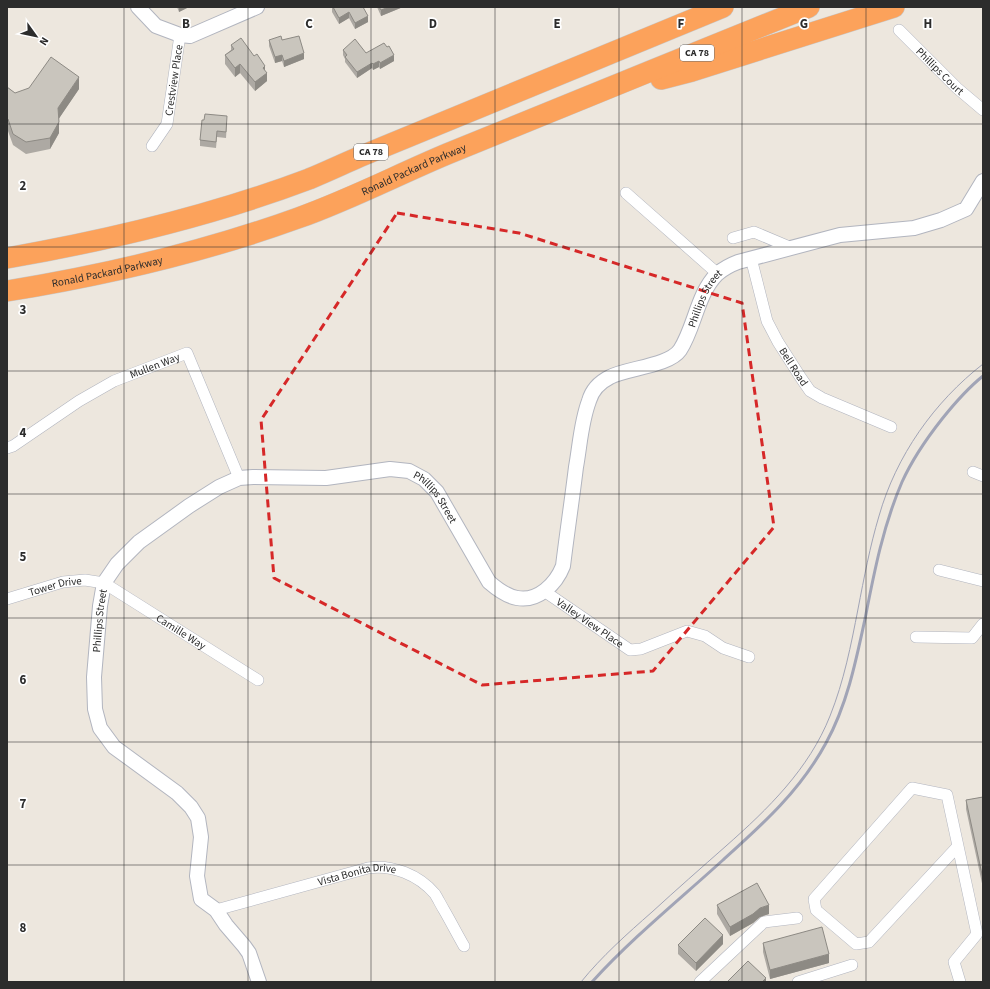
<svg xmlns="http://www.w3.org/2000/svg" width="990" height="989" viewBox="0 0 990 989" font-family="'Source Sans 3',sans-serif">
	<rect width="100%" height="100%" fill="#ede7de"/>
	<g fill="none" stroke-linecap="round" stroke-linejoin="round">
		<!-- minor casing -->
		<g stroke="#b2b5bf" stroke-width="12">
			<g id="minor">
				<path id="s1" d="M899,30L957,88L983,110"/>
				<path id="s2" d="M152,146L167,124L180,35"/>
				<path d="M626,193L718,274"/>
				<path d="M733,238L754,232L792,248"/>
				<path id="s3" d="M751,258L767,321L778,342L801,378L810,391L822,398L891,427"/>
				<path id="s4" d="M7,448L13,446L79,401L114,381L187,353L239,478"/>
				<path d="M973,472L983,476"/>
				<path d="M939,570L983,581"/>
				<path id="s5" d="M544,591L630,650L641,649L687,631L705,636L723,648L749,657"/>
				<path id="s6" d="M7,599L63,582L85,580L104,583L258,680"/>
				<path d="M916,637L972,638L983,624"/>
				<path d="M958,846L869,942L856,944L816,910L814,899L912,788L947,795L977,934L954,962L960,982"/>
				<path id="s7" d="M216,910L368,868C392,864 419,875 435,894C438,899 441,905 444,910C451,922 457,934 464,946"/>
				<path d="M700,982L764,922L797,918"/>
				<path d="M798,982L852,965"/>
			</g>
		</g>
		<!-- tertiary casing -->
		<g stroke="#b2b5bf" stroke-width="16">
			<g id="tertiary">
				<path d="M138,7L156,26L180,35L190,36L257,7"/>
				<path id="s8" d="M259,982L249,953L244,946L226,925L216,910L201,899L197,876L201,837L198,818L191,807L177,793L114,747L100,728L95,709L94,677L100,606L104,583L117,564L139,542L189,506L219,487L239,478L253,477L326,478L390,469L409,471L424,479L437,492L489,582C497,589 506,596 517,598C538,602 556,584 563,566C567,533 572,500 576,467C580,445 581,422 589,401C592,390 600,382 610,377C627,368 669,366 680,350C695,327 697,294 717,274C723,269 730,265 738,262L840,235L914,228L941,220L966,209L983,181"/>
			</g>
		</g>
		<!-- motorway casing -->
		<g stroke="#c8c8c8" stroke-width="22">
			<g id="motorway">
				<path d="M661,79L692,71L894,7"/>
				<path d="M7,258C110,240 211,216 309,179C326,172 343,164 359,157L723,7"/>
				<path id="s9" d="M7,291C106,275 204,252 298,218C349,200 397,175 447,154C568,104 688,56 809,7"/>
			</g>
		</g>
		<!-- minor -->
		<use href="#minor" stroke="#fff" stroke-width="11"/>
		<!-- tertiary -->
		<use href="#tertiary" stroke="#fff" stroke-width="14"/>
		<!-- motorway -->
		<use href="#motorway" stroke="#fca25b" stroke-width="21"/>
		<!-- tram -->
		<path stroke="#a1a4b6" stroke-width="1" d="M581,982C602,956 627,934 652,912C676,890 701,868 726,846C768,809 809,769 830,716C844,681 851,645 858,609C864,578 870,546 879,516C896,456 934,402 983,364"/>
		<!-- rail -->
		<path stroke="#a1a4b6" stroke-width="3" d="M592,982C632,938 679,900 723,860C763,824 800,791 826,743C847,705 856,661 865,619C874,573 883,526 902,482C912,460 927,438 942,419C954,404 968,388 983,376"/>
	</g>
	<!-- wall -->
	<path fill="#ada9a3" d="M177,7H189L179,12Z
		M332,7H363L368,22L355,29L349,18L339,24L332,12Z
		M377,7H403L381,16Z
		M269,40H282L304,59L284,67L282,61L275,63L269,46Z
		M231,45L265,71L267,81L255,91L240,73L235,77L225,64V55L231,50Z
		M343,50L394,61L380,69L379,67L373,70L372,68L357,78L345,62V59L343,55Z
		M7,87L15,93L79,89L59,118V133L50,149L26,154L13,145L8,131L7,130Z
		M227,122L226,138L217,137L216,148L200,146V140Z
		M983,797V888L966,809V800Z
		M717,905L769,914L760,917L753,923L730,936L717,914Z
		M763,943L829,963L770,979L763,952Z
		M723,944L696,971L678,954V945Z"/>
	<!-- shaded-wall -->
	<path fill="#8d8a84" d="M179,7H189L179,12Z
		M389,7H403L381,16V10Z
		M349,12V18L339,24V18Z
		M368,16V22L355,29V23Z
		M304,53V59L284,67V61Z
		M282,55V61L275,63V57Z
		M394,55V61L380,69V63Z
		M379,61V67L373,70V64Z
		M372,63V68L357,78V72Z
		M240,64V73L235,77V68Z
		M265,66V74L267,73V81L255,91V82L263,68Z
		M79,77V89L58,120V108Z
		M59,122V133L50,149V138Z
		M769,905V914L760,917L753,923L730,936V927L760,908Z
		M723,935V944L696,971V963Z
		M829,954V963L770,979V970Z
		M766,978V982H762Z"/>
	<!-- building -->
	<path fill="#c9c5bd" stroke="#8d8a84" d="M333,7H363L368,16L355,23L349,12L339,18Z
		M379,7H389L381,10Z
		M281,36L282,40L299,36L304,53L284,61L282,55L275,57L269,40Z
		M241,38L254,56L257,54L265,66L263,68L267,73L255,82L240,64L235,68L225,55L234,49L231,45Z
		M355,39L366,53L384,43L387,47L389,46L394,55L380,63L379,61L373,64L372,63L357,72L345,57L347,55L343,50Z
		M51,57L79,77L58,108L59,122L50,138L26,142L13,134L8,119H7V87L15,93L29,88Z
		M205,114L227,116L226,132L217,131L216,142L200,140L202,120H204Z
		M983,797V879L966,800Z
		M757,883L769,905L760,908L753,914L730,927L717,905Z
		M705,918L723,935L696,963L678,945Z
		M822,927L829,954L770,970L763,943Z
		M748,961L766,978L762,982H727Z"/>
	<!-- marked area -->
	<path fill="none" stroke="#d62828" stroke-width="3" stroke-dasharray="8 5" stroke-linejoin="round" d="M397,213L519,233L742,303L774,527L653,671L482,685L274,578L261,420Z"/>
	<!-- grid -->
	<path fill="none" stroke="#2c2c2c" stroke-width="1" stroke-opacity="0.55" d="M124,7V982M248,7V982M371,7V982M495,7V982M619,7V982M742,7V982M866,7V982M7,124H983M7,247H983M7,371H983M7,494H983M7,618H983M7,742H983M7,865H983"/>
	<g text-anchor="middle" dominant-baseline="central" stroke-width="3.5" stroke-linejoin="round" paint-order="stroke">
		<!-- shield labels -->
		<g fill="#fff" stroke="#6b6b6b" stroke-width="1">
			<rect x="680" y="45" width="34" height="16" rx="3"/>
			<rect x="354" y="144" width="34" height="16" rx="3"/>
		</g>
		<g font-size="10" font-weight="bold" fill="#2c2c2c">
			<text x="697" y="53">CA 78</text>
			<text x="371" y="152">CA 78</text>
		</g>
		<!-- street labels -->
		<g font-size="11" fill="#2c2c2c" stroke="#fff">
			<text stroke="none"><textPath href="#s1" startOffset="58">Phillips Court</textPath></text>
			<text stroke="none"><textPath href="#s2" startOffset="71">Crestview Place</textPath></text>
			<text stroke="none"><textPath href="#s9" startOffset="426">Ronald Packard Parkway</textPath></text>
			<text stroke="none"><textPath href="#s9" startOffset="102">Ronald Packard Parkway</textPath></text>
			<text stroke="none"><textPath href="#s8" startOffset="1376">Phillips Street</textPath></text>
			<text stroke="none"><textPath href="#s4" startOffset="170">Mullen Way</textPath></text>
			<text stroke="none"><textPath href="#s3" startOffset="118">Bell Road</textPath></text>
			<text stroke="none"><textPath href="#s8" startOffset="848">Phillips Street</textPath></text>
			<text stroke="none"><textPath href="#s6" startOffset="50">Tower Drive</textPath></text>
			<text stroke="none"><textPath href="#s8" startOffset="428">Phillips Street</textPath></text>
			<text stroke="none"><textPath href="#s5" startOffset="56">Valley View Place</textPath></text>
			<text stroke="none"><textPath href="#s6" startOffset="191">Camille Way</textPath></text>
			<text stroke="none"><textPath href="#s7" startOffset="146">Vista Bonita Drive</textPath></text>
		</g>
	</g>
	<g font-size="13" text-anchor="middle" font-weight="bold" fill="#2c2c2c" stroke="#fff" stroke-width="3.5" stroke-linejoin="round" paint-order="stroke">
		<text x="186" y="28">B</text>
		<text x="309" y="28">C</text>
		<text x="433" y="28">D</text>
		<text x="557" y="28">E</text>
		<text x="681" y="28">F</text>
		<text x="804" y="28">G</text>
		<text x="928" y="28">H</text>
		<text x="23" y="190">2</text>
		<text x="23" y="314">3</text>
		<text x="23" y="437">4</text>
		<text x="23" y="561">5</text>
		<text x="23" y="684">6</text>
		<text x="23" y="808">7</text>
		<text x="23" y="932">8</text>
	</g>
	<!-- border -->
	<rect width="990" height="989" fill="none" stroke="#2c2c2c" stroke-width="16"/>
	<!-- north arrow -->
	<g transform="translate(36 36) rotate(123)" stroke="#ffffff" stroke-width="3" paint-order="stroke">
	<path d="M0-3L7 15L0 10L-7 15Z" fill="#2c2c2c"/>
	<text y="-6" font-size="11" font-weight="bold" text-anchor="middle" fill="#2c2c2c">N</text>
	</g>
</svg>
